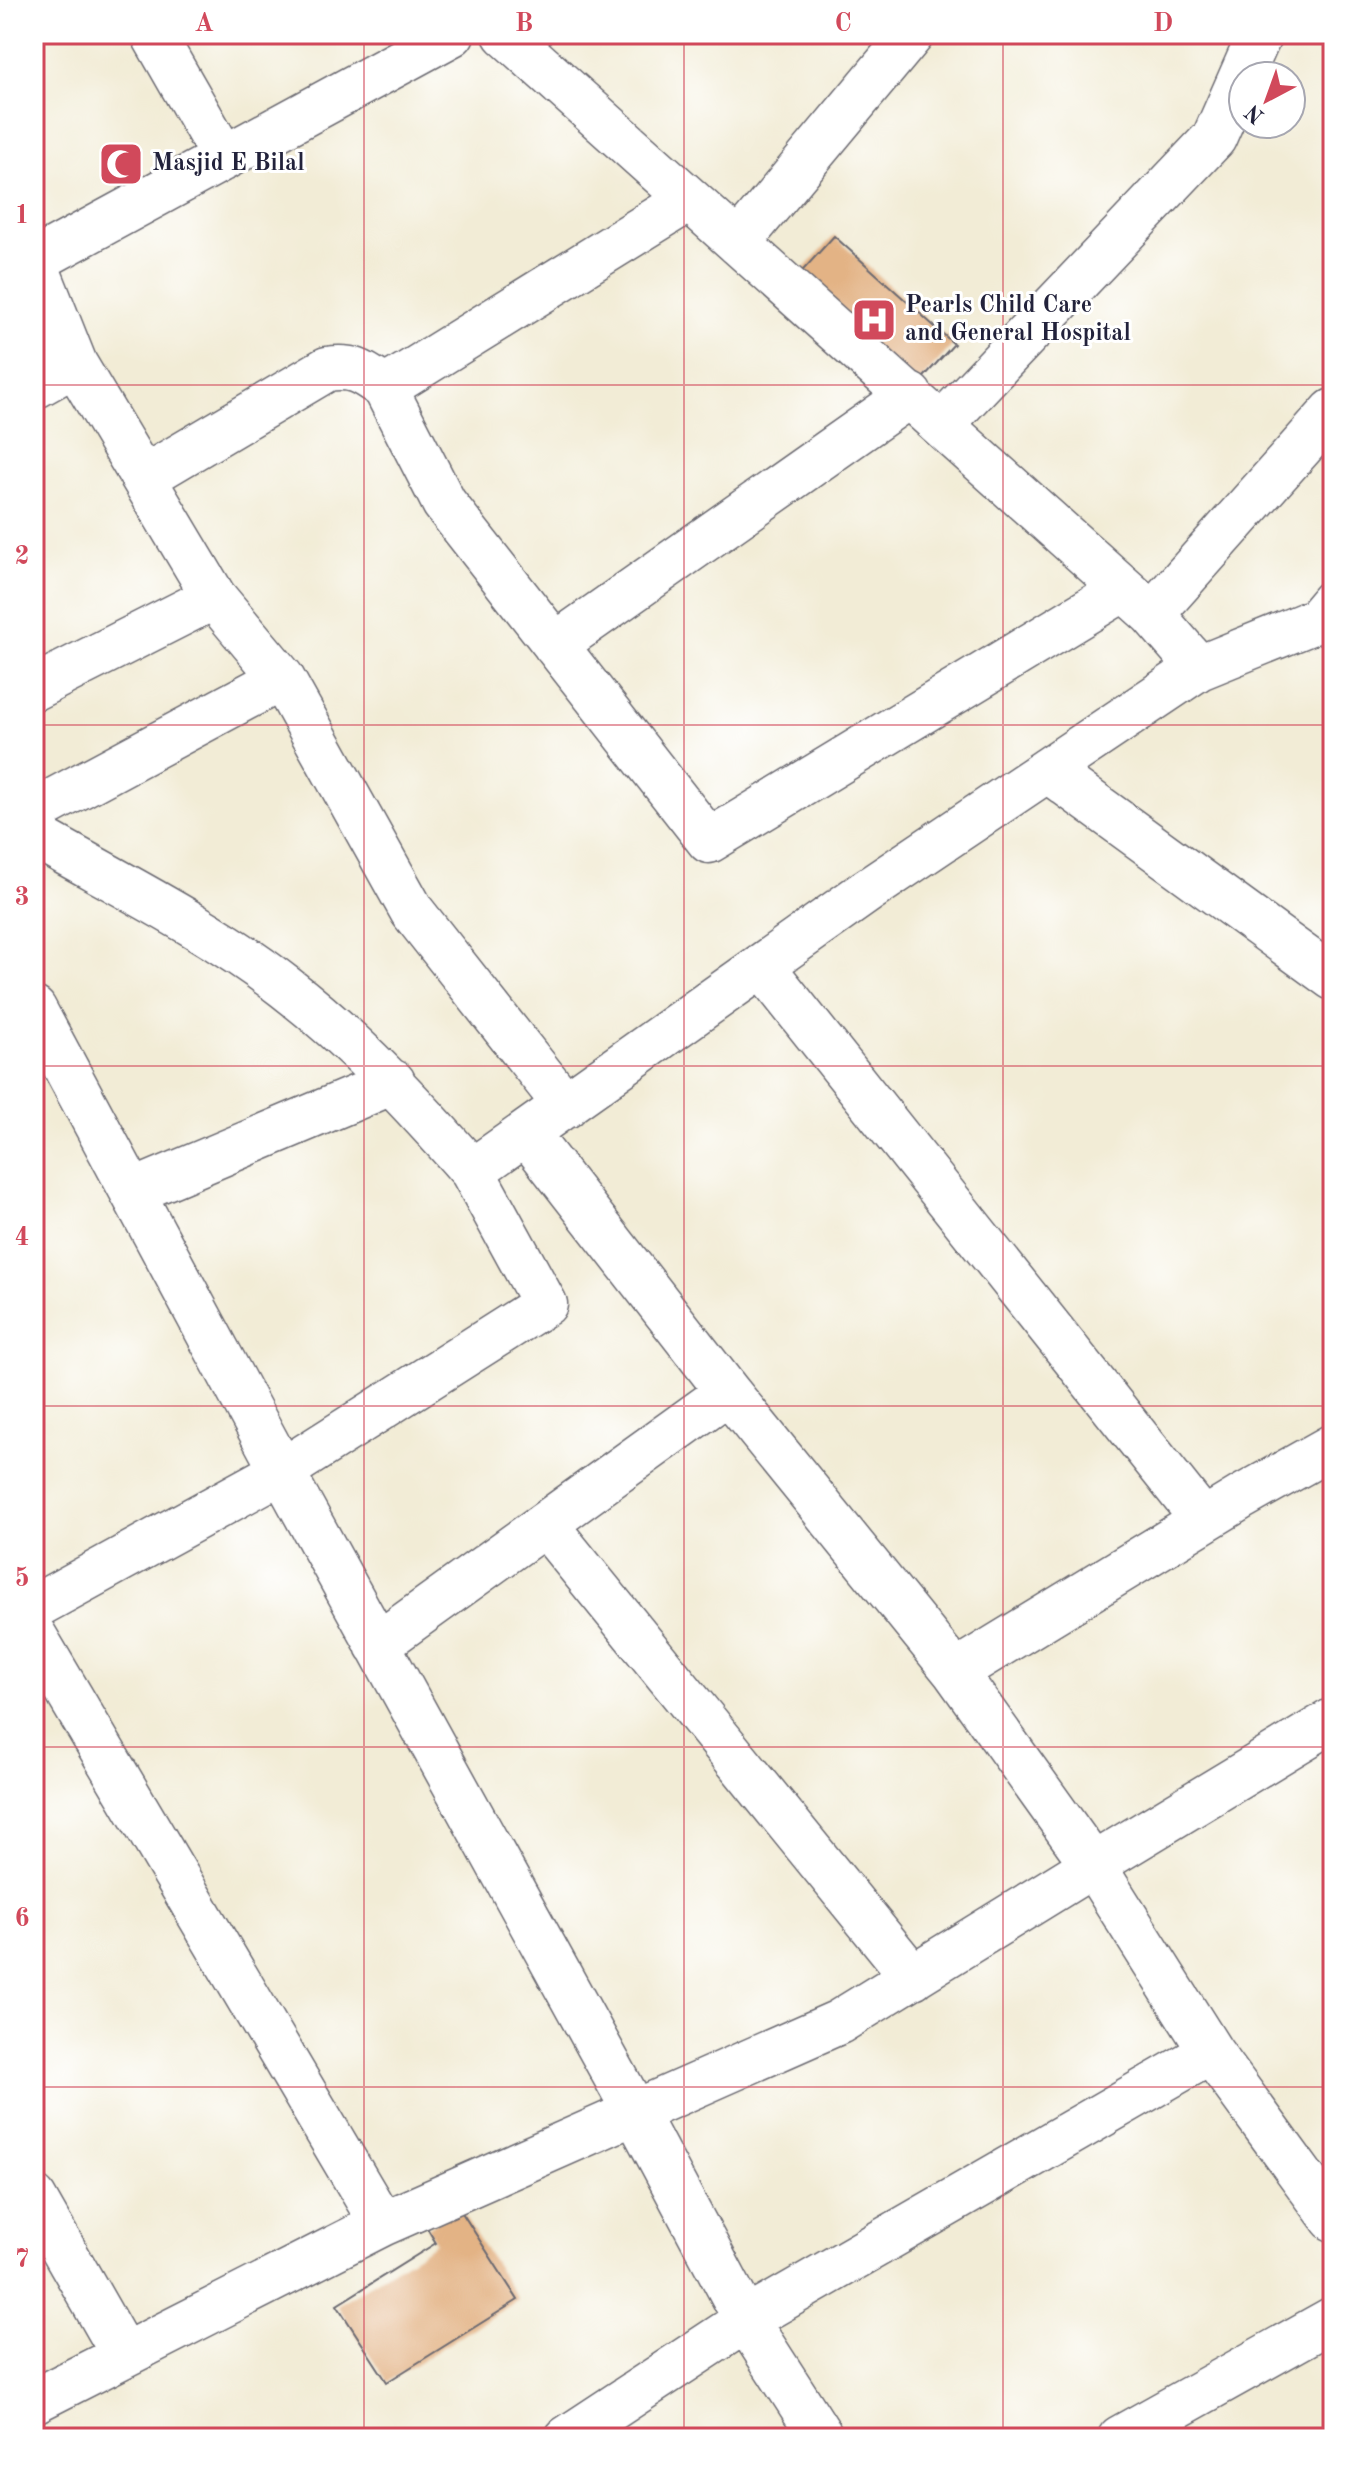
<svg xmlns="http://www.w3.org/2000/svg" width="1367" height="2472" viewBox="0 0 1367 2472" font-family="'Old Standard TT',serif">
	<rect width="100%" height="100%" fill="#fff"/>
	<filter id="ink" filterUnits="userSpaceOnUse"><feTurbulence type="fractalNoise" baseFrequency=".0125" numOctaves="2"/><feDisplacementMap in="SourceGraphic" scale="16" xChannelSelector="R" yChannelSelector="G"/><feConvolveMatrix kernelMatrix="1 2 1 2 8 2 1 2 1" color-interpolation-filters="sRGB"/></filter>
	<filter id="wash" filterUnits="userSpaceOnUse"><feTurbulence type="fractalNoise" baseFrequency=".006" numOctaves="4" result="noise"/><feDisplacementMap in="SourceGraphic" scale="32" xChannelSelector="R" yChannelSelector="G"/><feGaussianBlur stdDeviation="1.8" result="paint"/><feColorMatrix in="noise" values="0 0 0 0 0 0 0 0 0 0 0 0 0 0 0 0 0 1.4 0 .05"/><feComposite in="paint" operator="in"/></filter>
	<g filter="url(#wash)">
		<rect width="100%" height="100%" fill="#f2ecd6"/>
		<g id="blocks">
			<!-- building -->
			<path fill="#e3b385" d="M834,236L954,344L914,388L795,279Z
				M459,2208L518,2300L387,2382L337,2305L436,2243L427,2228Z"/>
		</g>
	</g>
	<g filter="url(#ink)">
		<use href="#blocks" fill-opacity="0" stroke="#6b6971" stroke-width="2"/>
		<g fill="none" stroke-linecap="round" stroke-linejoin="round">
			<!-- minor casing -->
			<g stroke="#6b6971" stroke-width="47">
				<path id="minor" d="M153,34L224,158
					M505,34L1152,614
					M688,200L385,388L444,503L709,841L1124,589
					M738,243L912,34
					M34,261L75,364L214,597L282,678
					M34,261L452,34
					M34,387L75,364
					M942,424L1214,138L1260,34
					M143,478L327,369C355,365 363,373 385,388
					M555,645L910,395
					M1199,668L1152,614L1333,411
					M34,688L214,597
					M1047,770L1333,978
					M34,811L282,678L412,911L566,1106
					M34,835C116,882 211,929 285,987C355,1041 414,1105 472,1171
					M762,966L1203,1520
					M34,1009L282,1471L635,2112L746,2320L822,2438
					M527,1134L728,1392L955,1672L1093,1865L1211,2052L1333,2219
					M132,1192L393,1082
					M545,1524L913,1977
					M34,1607L282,1471L545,1304L472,1171L867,891L1199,668L1317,620L1333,601
					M34,1635L382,2224
					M377,1645L728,1392
					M955,1672L1242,1497L1333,1446
					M34,2198L123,2354
					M34,2401L382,2224L839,2022L1093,1865L1333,1720
					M567,2438L746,2320L1211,2052
					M1120,2438L1333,2319"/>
			</g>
			<!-- minor -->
			<use href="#minor" stroke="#fff" stroke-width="44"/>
		</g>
	</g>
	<!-- grid -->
	<path fill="none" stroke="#d1495b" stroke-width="2" stroke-opacity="0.55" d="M364,34V2438M684,34V2438M1003,34V2438M34,385H1333M34,725H1333M34,1066H1333M34,1406H1333M34,1747H1333M34,2087H1333"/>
	<!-- icons -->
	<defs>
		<g id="mosque-square" transform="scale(2.3)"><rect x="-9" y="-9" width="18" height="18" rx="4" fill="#d1495b" stroke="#fff"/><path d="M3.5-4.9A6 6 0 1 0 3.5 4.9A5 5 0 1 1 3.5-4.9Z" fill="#fff"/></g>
		<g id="hospital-square" transform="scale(2.3)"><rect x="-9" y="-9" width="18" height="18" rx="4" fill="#d1495b" stroke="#fff"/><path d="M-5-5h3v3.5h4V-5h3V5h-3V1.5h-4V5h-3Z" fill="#fff"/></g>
	</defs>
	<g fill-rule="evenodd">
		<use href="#mosque-square" x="121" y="164"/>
		<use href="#hospital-square" x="874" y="320"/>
	</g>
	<g text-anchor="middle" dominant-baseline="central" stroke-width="6" stroke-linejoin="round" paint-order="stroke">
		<!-- poi labels -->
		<g font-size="24" font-weight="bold" fill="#22223b" stroke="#fff" text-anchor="start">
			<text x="152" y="164">Masjid E Bilal</text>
			<text x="905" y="306">Pearls Child Care<tspan x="905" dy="28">and General Hospital</tspan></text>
		</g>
	</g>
	<!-- margin -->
	<rect width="1367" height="2472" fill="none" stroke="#fff" stroke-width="88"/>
	<!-- north arrow -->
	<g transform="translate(1267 100) rotate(221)"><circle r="38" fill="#ffffff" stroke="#a7a7b1" stroke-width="2"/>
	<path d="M0-6L14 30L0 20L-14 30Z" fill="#d1495b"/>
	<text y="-12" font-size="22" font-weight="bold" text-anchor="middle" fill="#22223b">N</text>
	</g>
	<rect x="44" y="44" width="1279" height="2384" fill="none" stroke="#d1495b" stroke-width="3"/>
	<g font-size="26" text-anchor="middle" font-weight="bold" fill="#d1495b">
		<text x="204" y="31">A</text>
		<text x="524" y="31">B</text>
		<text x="843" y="31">C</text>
		<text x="1163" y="31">D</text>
		<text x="22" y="223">1</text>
		<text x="22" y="564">2</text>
		<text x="22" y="905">3</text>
		<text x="22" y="1245">4</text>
		<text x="22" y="1586">5</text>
		<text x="22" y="1926">6</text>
		<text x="22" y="2267">7</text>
	</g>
</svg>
